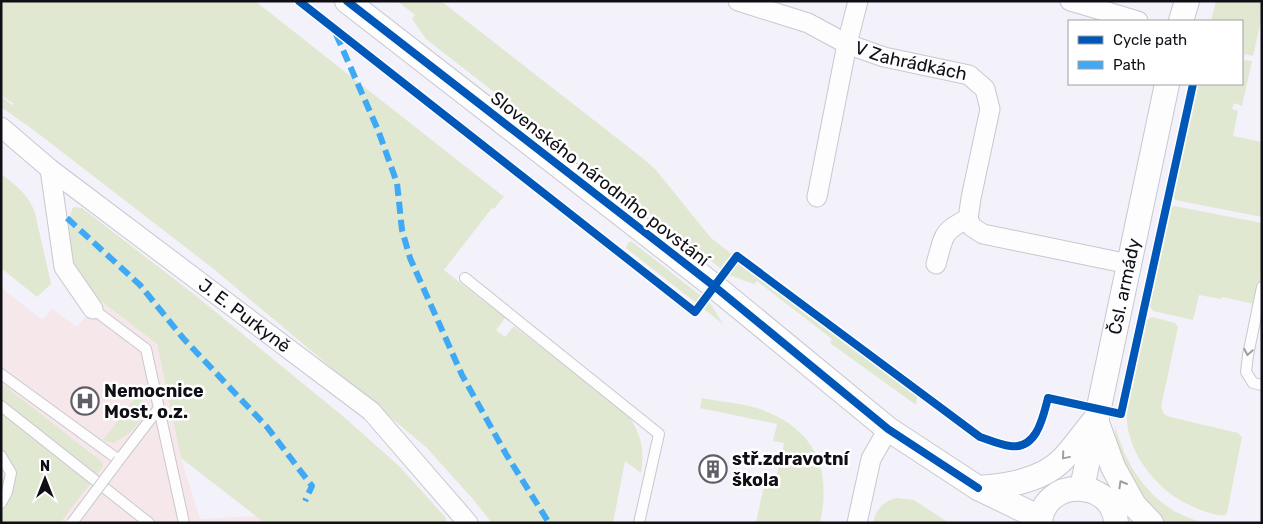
<svg xmlns="http://www.w3.org/2000/svg" width="1263" height="524" viewBox="0 0 1263 524" font-family="Rubik,sans-serif">
	<rect width="100%" height="100%" fill="#f3f1fa"/>
	<!-- medical -->
	<path fill="#f6e7ea" d="M1,288L43,320L52,309L77,327L100,300L157,344L181,458L200,519L257,516L265,523H1Z"/>
	<!-- green -->
	<path fill="#e0e8d1" d="M1,1H255L503,196L505,195L494,209L492,208L444,270L505,318L496,330L505,337L514,326L627,414C641,433 645,449 641,473L625,461L613,523H492L472,498L427,448L215,270L35,131L1,107V96L12,105L14,104L1,95Z
		M397,1H441L645,160L655,169L711,238L872,363L914,393L917,397L916,405L830,343L832,339L757,281L754,284L729,275L426,39L412,19L415,15Z
		M1216,1L1262,2V16L1253,56L1245,54L1243,60L1252,61L1242,106L1234,103L1232,109L1238,111L1233,136L1262,142V217L1175,200L1173,194L1197,84H1242V21H1211Z
		M1,174C16,185 29,195 35,213L51,284L37,297L1,268Z
		M1174,206L1262,223V271L1255,304L1222,297L1221,299L1199,295L1193,320L1153,311L1150,306L1170,209Z
		M73,207L82,208L195,295L345,418L400,467L446,518V523H265L181,458L157,344L97,298L96,299L75,270L65,226L72,224L70,216Z
		M631,241L710,303L723,324L626,248L628,243Z
		M1152,317L1175,323L1178,327L1161,407L1164,414L1170,417L1238,433L1242,437L1227,513L1225,515C1214,517 1188,505 1178,499C1150,481 1124,446 1127,410C1128,401 1132,390 1134,380C1138,361 1142,341 1146,321Z
		M1,383L101,461L103,464L102,468L60,523H1V480L6,474L1,470Z
		M139,393C153,415 131,435 113,443L103,440Z
		M702,398C721,402 742,403 760,409C815,429 832,468 820,523H756L764,485L774,487L779,467L786,468L787,465L780,463L784,443L773,441L777,424L700,408Z
		M1115,425C1124,460 1142,491 1174,511C1183,516 1193,519 1203,523H1158L1144,510L1116,446Z
		M896,498L914,500L949,523H873C876,509 883,502 896,498Z"/>
	<g fill="none" stroke-linecap="round" stroke-linejoin="round">
		<!-- service casing -->
		<g stroke="#c9c7cf" stroke-width="12">
			<path id="service" d="M465,278L659,434L639,523
				M1262,287L1248,355L1246,372L1253,383L1262,385
				M93,309L146,349L184,523
				M1,374L119,460L159,408
				M1,406L149,523
				M1,456L11,473L7,492L1,503"/>
		</g>
		<!-- minor casing -->
		<g stroke="#c9c7cf" stroke-width="21">
			<g id="minor">
				<path id="s1" d="M738,1L808,23L847,44L884,57L969,75L985,89L990,109L971,198L968,219C941,231 944,237 936,264"/>
				<path d="M1070,1L1138,21"/>
				<path id="s2" d="M1,127L50,169L371,411L468,523"/>
				<path d="M50,169L64,267L93,309"/>
				<path d="M817,197L847,44L858,1"/>
				<path d="M968,219L972,227L983,234L1129,264"/>
				<path d="M857,523L871,459L888,429"/>
			</g>
		</g>
		<!-- tertiary casing -->
		<g stroke="#c9c7cf" stroke-width="26">
			<g id="tertiary">
				<path d="M347,1L714,286L888,429L978,488L1040,518"/>
				<path d="M1181,21L1187,1"/>
				<path d="M1096,420L1113,467L1134,505L1151,523"/>
				<path d="M978,488C1006,486 1041,481 1062,460C1073,449 1083,434 1094,421"/>
				<path id="s3" d="M1082,488L1167,84"/>
				<path d="M1040,523C1043,477 1114,478 1116,523"/>
			</g>
		</g>
		<!-- service -->
		<use href="#service" stroke="#fdfdfe" stroke-width="10"/>
		<!-- minor -->
		<use href="#minor" stroke="#fdfdfe" stroke-width="19"/>
		<!-- tertiary -->
		<use href="#tertiary" stroke="#fdfdfe" stroke-width="24"/>
		<!-- service-bridge casing -->
		<g stroke="#c9c7cf" stroke-width="12" stroke-linecap="butt">
			<path id="service-bridge" d="M72,523L119,460"/>
		</g>
		<!-- service-bridge -->
		<use href="#service-bridge" stroke="#fdfdfe" stroke-width="10"/>
		<!-- quiet -->
		<path stroke="#3fa9f5" stroke-width="6" stroke-dasharray="12 6" stroke-linecap="butt" d="M336,34L378,130L397,183L402,230L410,258L462,375L506,454L549,523
			M67,218L140,285L183,338L267,427L312,486L305,501"/>
		<!-- cycleway casing -->
		<g stroke="#fff" stroke-width="11">
			<path id="cycleway" d="M299,1L695,312L737,256L980,437C989,440 1000,445 1010,446C1037,450 1043,417 1048,398L1121,414L1193,84
				M347,1L714,286L888,429L978,488"/>
		</g>
		<!-- cycleway -->
		<use href="#cycleway" stroke="#0057b8" stroke-width="8"/>
	</g>
	<!-- one-way arrows -->
	<defs><path id="oneway-chevron" d="M-2-3.5L2.5 0L-2 3.5" fill="none" stroke-width="1.6" stroke-linecap="round" stroke-linejoin="round" transform="scale(1.25)"/></defs>
	<g stroke="#9f9ea1">
		<use href="#oneway-chevron" transform="translate(1248 352) rotate(100)"/>
		<use href="#oneway-chevron" transform="translate(1065 456) rotate(130)"/>
		<use href="#oneway-chevron" transform="translate(1122 484) rotate(-120)"/>
	</g>
	<!-- icons -->
	<defs>
		<g id="hospital-ring" transform="scale(1.4375)"><circle r="9.5" fill="#fff" stroke="#605e66" stroke-width="1.5"/><path d="M-5-5h3v3.5h4V-5h3V5h-3V1.5h-4V5h-3Z" fill="#605e66"/></g>
		<g id="building-ring" transform="scale(1.4375)"><circle r="9.5" fill="#fff" stroke="#605e66" stroke-width="1.5"/><path d="M-4-6H4V6H1V3H-1V6H-4ZM-2.5-4.3h1.7v1.8h-1.7ZM.8-4.3h1.7v1.8H.8ZM-2.5-1h1.7V.8h-1.7ZM.8-1h1.7V.8H.8Z" fill="#605e66"/></g>
	</defs>
	<g fill-rule="evenodd">
		<use href="#hospital-ring" x="85" y="401"/>
		<use href="#building-ring" x="713" y="469"/>
	</g>
	<g text-anchor="middle" dominant-baseline="central" stroke-width="5" stroke-linejoin="round" paint-order="stroke">
		<!-- street labels -->
		<g font-size="18" fill="#110f16" stroke="#fff">
			<text stroke="none"><textPath href="#s1" startOffset="184">V Zahrádkách</textPath></text>
			<text transform="translate(600 179) rotate(38)">Slovenského národního povstání</text>
			<text stroke="none"><textPath href="#s3" startOffset="206">Čsl. armády</textPath></text>
			<text stroke="none"><textPath href="#s2" startOffset="308">J. E. Purkyně</textPath></text>
		</g>
		<!-- poi labels -->
		<g font-size="18" font-weight="bold" fill="#110f16" stroke="#fff" text-anchor="start">
			<text x="104" y="391">Nemocnice<tspan x="104" dy="21">Most, o.z.</tspan></text>
			<text x="732" y="459">stř.zdravotní<tspan x="732" dy="21">škola</tspan></text>
		</g>
	</g>
	<!-- border -->
	<rect width="1263" height="524" fill="none" stroke="#110f16" stroke-width="5"/>
	<!-- legend -->
	<rect x="1068" y="20" width="175" height="65" fill="#ffffff" stroke="#a09fa2"/>
	<rect x="1078" y="36" width="25" height="8" fill="#0057b8" stroke="#a09fa2"/>
	<text x="1113" y="45" font-size="15" fill="#110f16">Cycle path</text>
	<rect x="1078" y="61" width="25" height="8" fill="#3fa9f5" stroke="#a09fa2"/>
	<text x="1113" y="70" font-size="15" fill="#110f16">Path</text>
	<!-- north arrow -->
	<g transform="translate(45 479)" stroke="#ffffff" stroke-width="4" paint-order="stroke">
	<path d="M0-4L9 19L0 12L-9 19Z" fill="#110f16"/>
	<text y="-8" font-size="14" font-weight="bold" text-anchor="middle" fill="#110f16">N</text>
	</g>
</svg>
